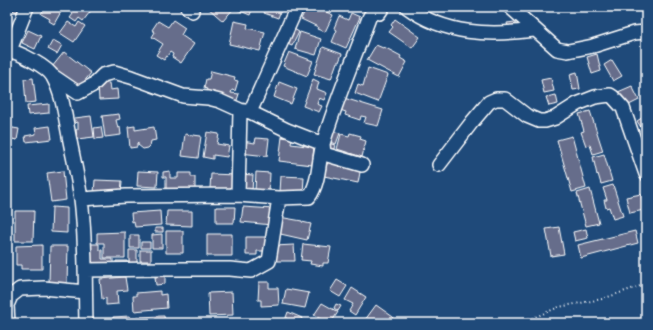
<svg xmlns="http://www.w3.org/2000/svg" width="653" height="330" viewBox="0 0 653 330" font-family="'Patrick Hand',sans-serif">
	<rect width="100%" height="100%" fill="#1f4a7a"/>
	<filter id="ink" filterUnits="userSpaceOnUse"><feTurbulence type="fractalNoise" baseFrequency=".025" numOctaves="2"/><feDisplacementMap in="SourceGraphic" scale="8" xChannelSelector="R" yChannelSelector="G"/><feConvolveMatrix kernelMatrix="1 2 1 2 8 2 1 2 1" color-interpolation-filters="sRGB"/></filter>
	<g filter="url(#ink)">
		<!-- building -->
		<path fill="#666d8b" stroke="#fff" d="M7,7H19L17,12L7,8Z
			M45,7H50L54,10L56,7H58L62,10L54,24L49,21L50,19L41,14Z
			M65,7H92L93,8L83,21L79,18L76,22L70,18L73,14Z
			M115,7H125L123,11Z
			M207,7H233L234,8L223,21Z
			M239,7H253L250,15L238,10Z
			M267,7H282L278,18L264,13Z
			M307,7H315L333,15L325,32L317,29L318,27L301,19Z
			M351,13L360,17L346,48L332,42L337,30L334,28L339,16L348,20Z
			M395,19L420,37L412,48L389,32L393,27L391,25Z
			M173,20L185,28L181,35L194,44L181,63L172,57L173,54L170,52L164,60L156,55L163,44L152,37L155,32L152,30L158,21L168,27Z
			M234,21L248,24L247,28L265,32L260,51L229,44Z
			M68,22L76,27L79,22L85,26L74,42L60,33Z
			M515,22L516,29L509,31L507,23Z
			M292,28L299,32L292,46L285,43Z
			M28,30L41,36L35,49L22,43Z
			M300,32L321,39L316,55L295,49Z
			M53,40L62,45L57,54L48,49Z
			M376,45L383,48L384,47L401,56L400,58L407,62L399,77L367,60Z
			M323,47L342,54L339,62H337L331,79L314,74Z
			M64,52L91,73L79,88L52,67Z
			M289,52L313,61L307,76L283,66Z
			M597,54L601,71L592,74L587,57Z
			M612,60L622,76L613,81L604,65Z
			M368,68L388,75L378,102L355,93L358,84L363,86Z
			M211,71L235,77L234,80L238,81L235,91L232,90L231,93L239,94L236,103L205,96L207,89L204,88L206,79H209Z
			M577,72L580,89L573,90L570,74Z
			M33,78L36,102L26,103L24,79Z
			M551,78L554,91L544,93L541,80Z
			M313,79L319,82L317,89L327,93L324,100L319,98L317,104L322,106L319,112L303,106Z
			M279,82L297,89L291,104L274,97Z
			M109,83L110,90L117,89L118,99L99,100L98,84Z
			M632,86L639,100L625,107L618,92Z
			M556,95L558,104L549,106L546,97Z
			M344,98L383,110L378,126L364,123L366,117L361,116L360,120L345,115L346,112L340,110Z
			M49,104V113L28,115L27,106Z
			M590,111L603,151L593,154L590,145L586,146L581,132L584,131L579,114Z
			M119,114L120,119L116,120L118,128L120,127L121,135L105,137L102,116Z
			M91,116L94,137L77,139L76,130L78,129V122L75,123V118Z
			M645,116L646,118V135L637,121Z
			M50,126L52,139L26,142L25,136L36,134L35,128Z
			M135,126V130L154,127L156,140L151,141L150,146L148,148L143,149L138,145V142L137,143V147L130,148L128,127Z
			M7,127L19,129L17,140L7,138Z
			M101,127L103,138L95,139L94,128Z
			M332,131L340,133L336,144L329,142Z
			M207,132L219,134L217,144L229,146L227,157L213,155V159L203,157Z
			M350,133L361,136L360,139L366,141L362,157L337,149L341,134L349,136Z
			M185,134L201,136L198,158L182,156Z
			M572,136L586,188L572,192L557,140Z
			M282,137L292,138L291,144L314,147L312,165L279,161Z
			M256,138L269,139L267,156L240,153L242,141L255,143Z
			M328,143L335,145L333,152L326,149Z
			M604,154L612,181L601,184L598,174L597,175L593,157Z
			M328,160L361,167L358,183L324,176Z
			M63,171L66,200L51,202L47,173Z
			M138,171L158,172L157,187L137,186Z
			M170,171V178H178V173H191V177H195V190L166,191V177H163V172Z
			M256,172L270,173L269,192L255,191Z
			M211,174L236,175L235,190L210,188Z
			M240,174L253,175L252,192L239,191Z
			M281,176L304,177L303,194L280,192Z
			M95,180L122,181L121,194L94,193Z
			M613,185L623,216L613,219L609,207L606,208L604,200H607L603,188Z
			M590,189L599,223L586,226L577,193Z
			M641,194L644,210L630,213L626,197Z
			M52,207L67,208V233L51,232Z
			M216,207H235L234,223H216Z
			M243,207L274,209L272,225L241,222Z
			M15,211H34L33,241H15Z
			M160,211L161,225L135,227L134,221L132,222L131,213Z
			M167,211H192V226L166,225Z
			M279,217L302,221V222L311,224L307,240L276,233Z
			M559,227L564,254L551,256L546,229Z
			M155,228H163V232H155Z
			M586,229L588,238L575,241L573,232Z
			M166,231H183V253H166Z
			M635,231L638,243L581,258L578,245Z
			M125,232V258H104V243H97V233Z
			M7,233H10V243H7Z
			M162,234V248H152V235Z
			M207,234H232V256H207Z
			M130,235H139V248H130Z
			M246,237H269V251H257V255H246Z
			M141,242H150V248H141Z
			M91,244H99V250H102V259H113V267H91Z
			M303,244L331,247L328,263H323V266L310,264L311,261L301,260Z
			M42,245V269H21V265H16V246Z
			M294,245L295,261H274V246Z
			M50,246H68L67,283H49Z
			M129,250H137V264H129Z
			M140,250H151V261H140Z
			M116,261H127V267H116Z
			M165,276V284L156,285L155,277Z
			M125,277L127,290L117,291L118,304L106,305V298L102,299L100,279Z
			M337,280L347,286L340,297L330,291Z
			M259,282H269V288H278L279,305L261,306V300H258Z
			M352,288L366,297L355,315L349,311L353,304L345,300Z
			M286,289L309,293L305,308L283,304Z
			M160,291V295L166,294L167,308L134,311L133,296H136V293Z
			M232,292L233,315L209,316L208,293Z
			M322,303L338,312L331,323H327L314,315Z
			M336,304L341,306L338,311L334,308Z
			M376,305L393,317L389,323H369L365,320Z
			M288,312L302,318L300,323H284Z
			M130,316L131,323H113V317Z
			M164,316L165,323H138L137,317Z
			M63,321V323H53V322Z"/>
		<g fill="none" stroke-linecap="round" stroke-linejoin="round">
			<!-- minor casing -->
			<g stroke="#fff" stroke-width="16">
				<path id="minor" d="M187,7L192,11
					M407,7C445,35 490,36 534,30
					M510,7L557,49L568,51L593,46L634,33L646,32
					M7,50C19,52 48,67 53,77C63,95 65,117 69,136C73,157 78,178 81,199C86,240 85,282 86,323
					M10,50L27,7
					M53,76L78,93L93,85L103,75L114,72L131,77L183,96L208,98L220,101L240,110L250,112L287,130L323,144L324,154L362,165
					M250,112L297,7
					M439,165L472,122L489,102L496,99H505L527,116L539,121H545L555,118L577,104L595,97L610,95L613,97L623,108L646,174
					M238,195L240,110
					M81,199L126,196L238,195L279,198L309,197C320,182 318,161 323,144C335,102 354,59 369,18C371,13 374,12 379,13L383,7
					M85,270L164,269H230L251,271L269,261L279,198
					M8,323L7,305L11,296L20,289L44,288L85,292"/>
			</g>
			<!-- path -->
			<path stroke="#fff" stroke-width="2" stroke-dasharray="1 3" stroke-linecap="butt" d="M521,323L559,307L602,299L646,284"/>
			<!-- minor -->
			<use href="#minor" stroke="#1f4a7a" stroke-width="13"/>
		</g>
	</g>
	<!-- margin -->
	<rect width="653" height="330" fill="none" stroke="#1f4a7a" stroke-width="24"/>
	<rect x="12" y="12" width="629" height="306" fill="none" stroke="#fff" stroke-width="1.5" filter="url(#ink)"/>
</svg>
